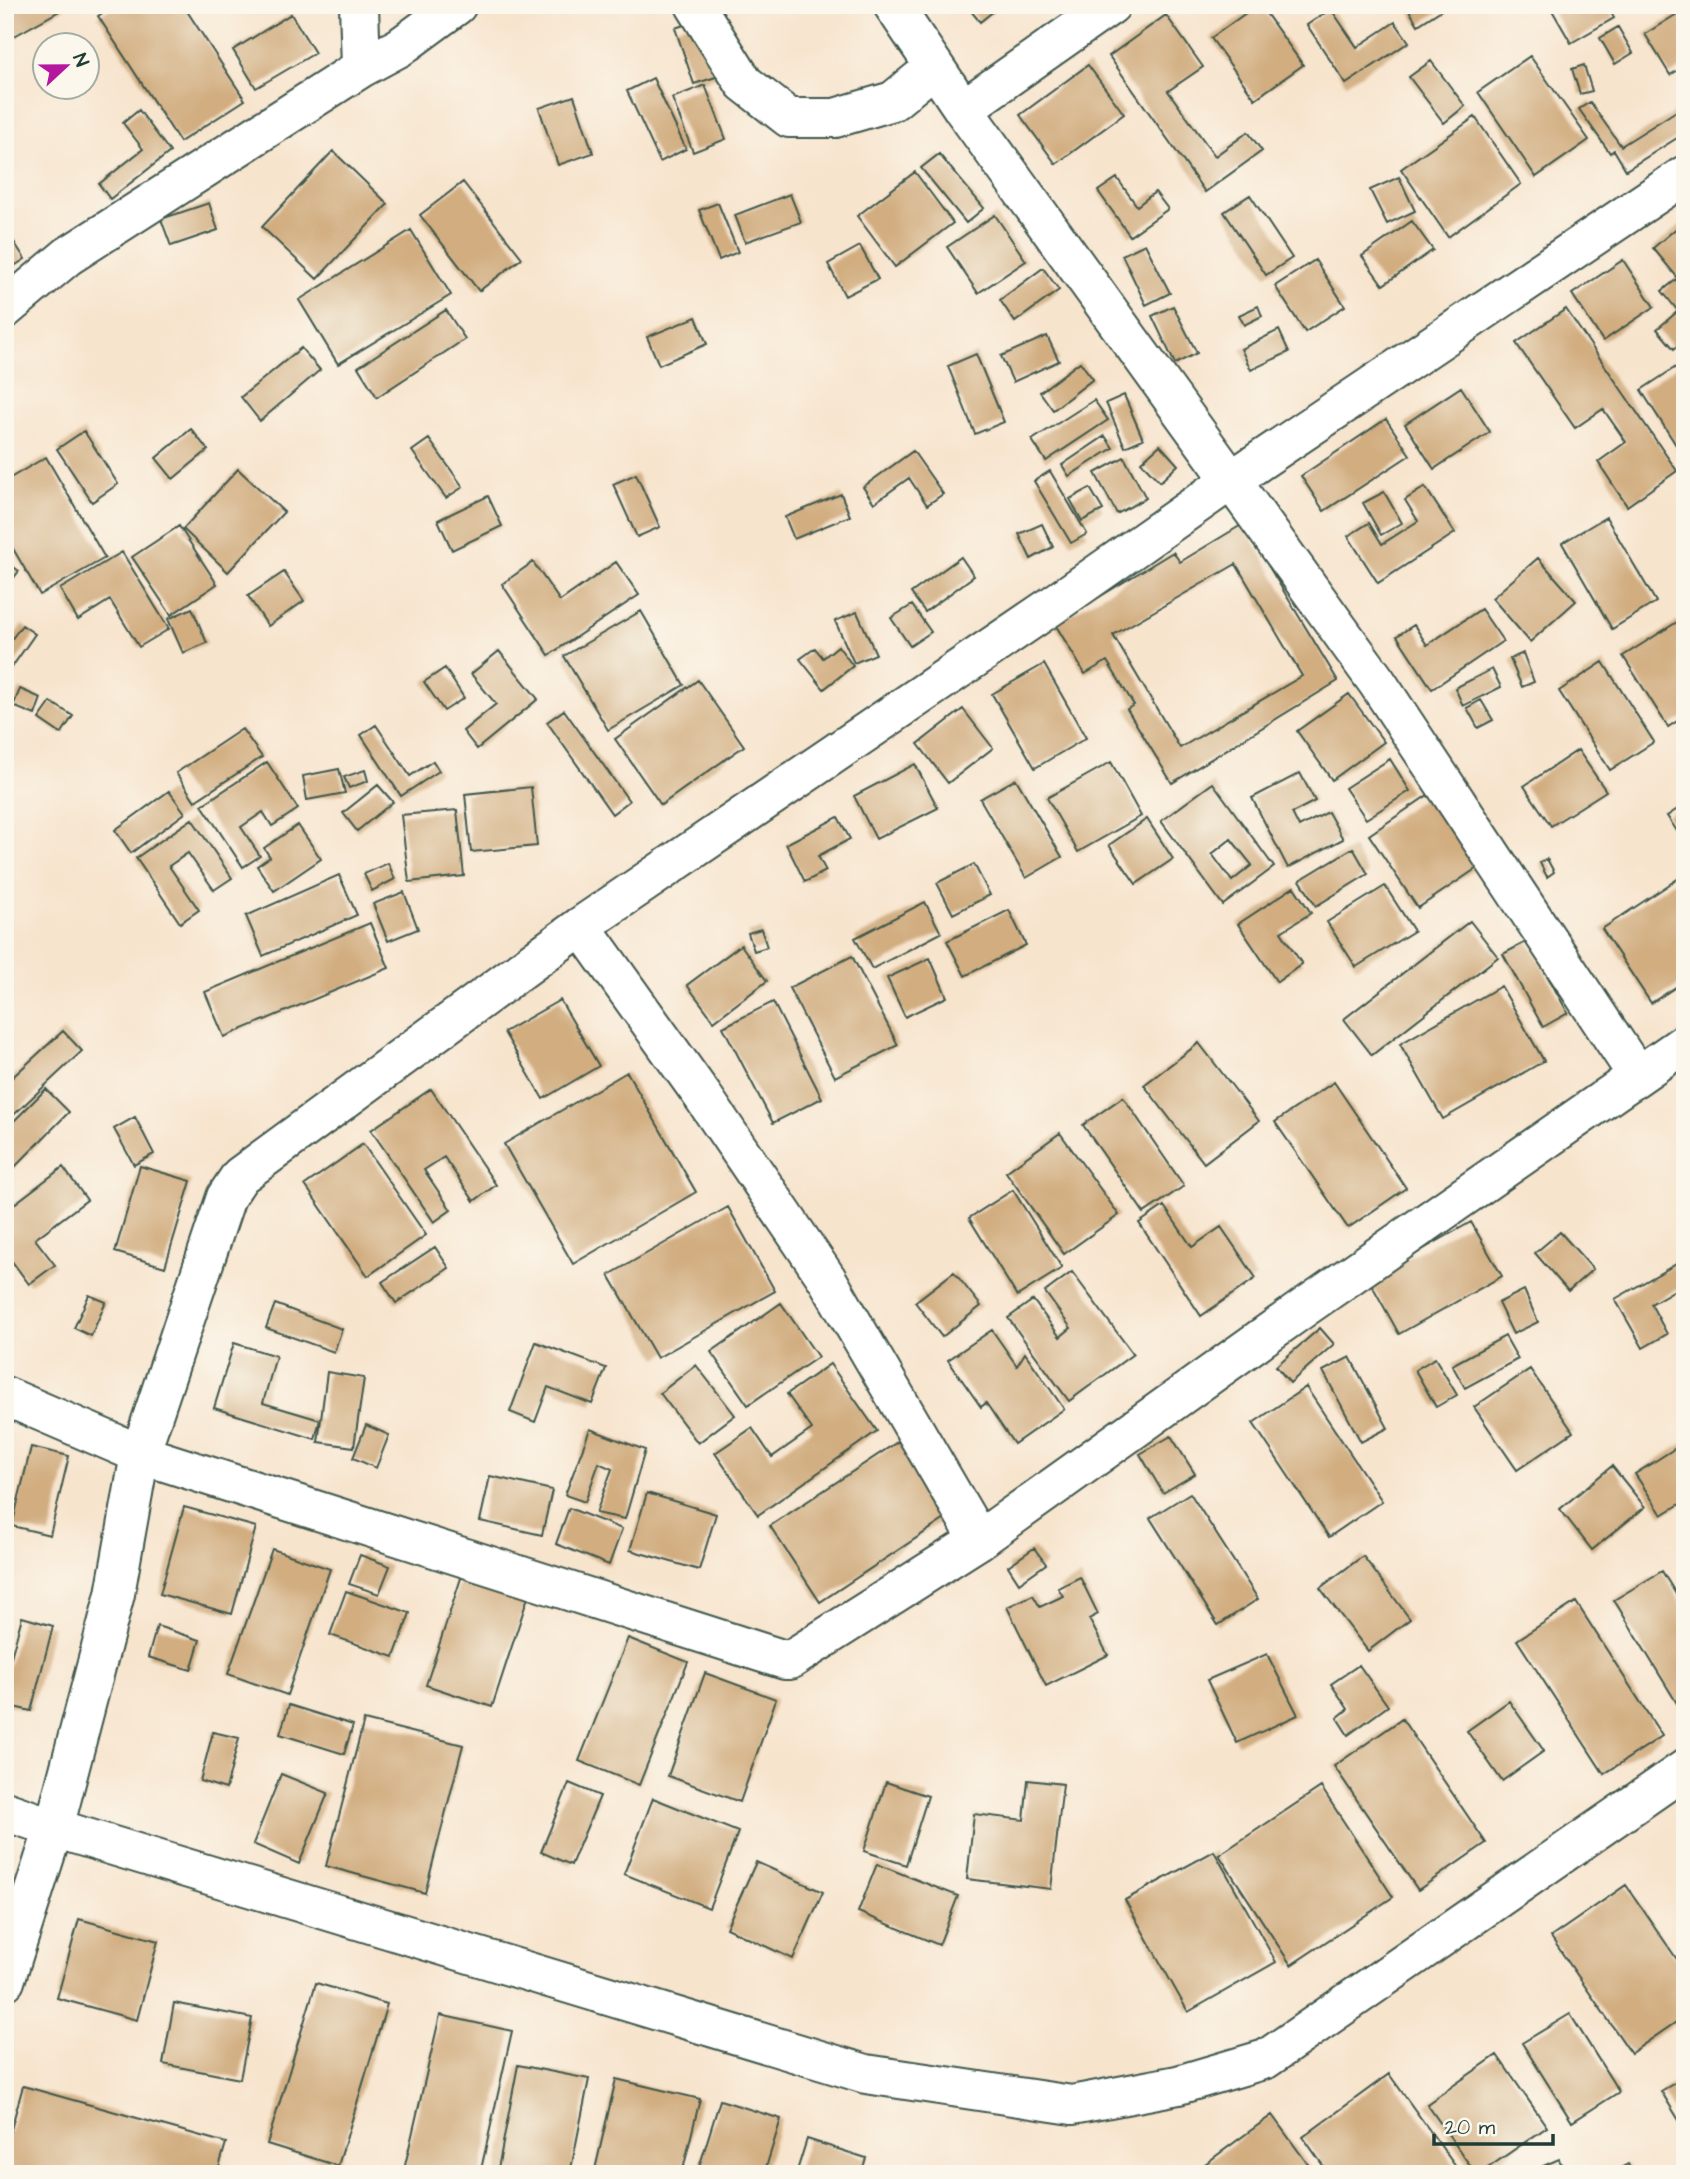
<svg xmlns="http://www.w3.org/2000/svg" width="1690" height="2179" viewBox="0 0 1690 2179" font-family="'Architects Daughter',sans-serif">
	<rect width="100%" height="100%" fill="#fbf7ec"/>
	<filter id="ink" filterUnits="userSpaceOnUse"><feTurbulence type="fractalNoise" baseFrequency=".0143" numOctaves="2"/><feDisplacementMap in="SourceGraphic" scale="14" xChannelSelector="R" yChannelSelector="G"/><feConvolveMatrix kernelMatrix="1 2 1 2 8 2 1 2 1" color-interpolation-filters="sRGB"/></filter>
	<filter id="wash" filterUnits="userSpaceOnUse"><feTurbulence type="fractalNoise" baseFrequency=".00686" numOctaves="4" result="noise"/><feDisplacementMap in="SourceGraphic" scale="28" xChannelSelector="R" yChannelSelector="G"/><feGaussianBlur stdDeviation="1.57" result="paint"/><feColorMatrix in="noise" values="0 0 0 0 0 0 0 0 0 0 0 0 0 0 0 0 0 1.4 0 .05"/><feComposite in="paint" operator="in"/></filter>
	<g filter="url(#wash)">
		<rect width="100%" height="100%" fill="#f7e4cd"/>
		<g id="blocks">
			<!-- building -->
			<path fill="#d1ad80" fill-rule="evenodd" d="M5,5H70L9,39L5,32Z
				M115,5H183L245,100L180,142L98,16Z
				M966,5H1001L980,22Z
				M1257,5H1260L1303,65L1255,99L1211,38Z
				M1406,5H1449L1418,25Z
				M1549,5H1607L1614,18L1571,43Z
				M1331,9L1357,47L1395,22L1409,42L1346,84L1307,25Z
				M1685,9V66L1670,75L1645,34Z
				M291,14L315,53L256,88L233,50Z
				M1166,15L1203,67L1168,91L1215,156L1248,132L1262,151L1205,192L1109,56Z
				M700,20L719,76L694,84L675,28Z
				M1618,27L1633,53L1615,64L1600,38Z
				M1530,56L1589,140L1536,177L1478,92Z
				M1431,61L1465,106L1444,123L1409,77Z
				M1088,65L1124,114L1056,164L1020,115Z
				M1584,65L1592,91L1580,94L1572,69Z
				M653,78L686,149L660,162L627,91Z
				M705,85L726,139L693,152L672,98Z
				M574,96L593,153L558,165L539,108Z
				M1590,102L1621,146L1678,110L1685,120V133L1626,170L1614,150L1610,153L1579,109Z
				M139,110L170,152L110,199L99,184L143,149L123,123Z
				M1475,117L1521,184L1448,237L1401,169Z
				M333,151L388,204L317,279L262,227Z
				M939,154L984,208L966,223L921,168Z
				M915,172L953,223L895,267L857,216Z
				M1399,177L1415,211L1387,224L1370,190Z
				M1117,178L1137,206L1155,192L1168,209L1130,236L1098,191Z
				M463,182L522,258L479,291L420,215Z
				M790,194L801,222L745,242L735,215Z
				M1250,195L1292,258L1266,275L1224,212Z
				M209,203L218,230L171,246L161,219Z
				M718,203L738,252L719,260L699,210Z
				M995,215L1026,261L978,293L947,247Z
				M1412,221L1433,250L1383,285L1362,256Z
				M1685,221V340L1674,349L1657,329L1678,311L1662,291L1678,278L1653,248Z
				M5,228L25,259L5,272Z
				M411,230L451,295L338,364L299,300Z
				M1145,244L1170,293L1146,305L1122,255Z
				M860,246L878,279L845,296L828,264Z
				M1315,260L1345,306L1305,332L1275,286Z
				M1623,260L1654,307L1603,341L1572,294Z
				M1043,268L1059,290L1015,322L1000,300Z
				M1173,306L1197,353L1175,364L1152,316Z
				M1258,306L1262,316L1244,325L1239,315Z
				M1566,309L1677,471L1627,506L1598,462L1626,442L1603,409L1575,428L1516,343Z
				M446,310L465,339L377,397L358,367Z
				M696,317L707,344L659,365L647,337Z
				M1279,330L1289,352L1251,370L1241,349Z
				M1047,336L1059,361L1013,382L1001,356Z
				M301,348L320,370L260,421L241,397Z
				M976,354L1004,422L975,434L948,366Z
				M1685,361V459L1641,390Z
				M1080,362L1093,379L1053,410L1040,392Z
				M1461,387L1490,432L1434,469L1405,424Z
				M1124,395L1143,439L1125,447L1106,403Z
				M1094,400L1108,420L1046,461L1032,440Z
				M1386,419L1410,455L1324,511L1301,476Z
				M191,429L208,450L173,479L156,458Z
				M84,431L118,484L92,502L57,449Z
				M1105,436L1113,448L1069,476L1062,465Z
				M429,439L463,487L446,498L412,451Z
				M1160,445L1178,465L1160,482L1141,462Z
				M913,451L943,494L927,505L909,478L874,503L863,487Z
				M46,457L105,558L40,595L5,535V481Z
				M1124,457L1146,498L1117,514L1095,473Z
				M238,469L284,512L228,572L183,529Z
				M1050,471L1087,534L1071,543L1034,481Z
				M636,474L660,527L637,537L613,484Z
				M1425,487L1455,533L1378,583L1348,536L1369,523L1382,544L1418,521L1405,500Z
				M1090,488L1103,510L1082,521L1070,499Z
				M1384,492L1402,523L1381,535L1363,503Z
				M841,494L850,516L794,539L785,517Z
				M488,496L502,526L452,550L438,520Z
				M1606,517L1656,602L1612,629L1562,543Z
				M1042,524L1053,547L1031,559L1019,534Z
				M1243,524L1338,681L1172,783L1127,709L1134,705L1107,661L1085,674L1055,624L1173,552L1180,562ZM1236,564L1302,676L1180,748L1113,635Z
				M179,526L217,584L171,615L132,557Z
				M122,552L169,629L139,647L110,600L78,620L60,589Z
				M961,557L974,576L925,612L911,593Z
				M1538,558L1576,601L1530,642L1492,598Z
				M5,561L19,571L5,589Z
				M533,562L560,601L616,562L639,595L549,655L502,584Z
				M284,572L304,601L268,626L248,596Z
				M912,605L931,632L910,646L891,618Z
				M192,608L207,643L183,653L168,619Z
				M1481,609L1503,641L1432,689L1397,636L1414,625L1427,645Z
				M641,611L684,685L608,730L564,656Z
				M857,612L876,654L854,663L835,621Z
				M1685,617V716L1668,727L1623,656Z
				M22,625L35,634L5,677V648Z
				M838,646L853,666L824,689L800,659L815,648L823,658Z
				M499,651L538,699L477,749L463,731L496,704L471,674Z
				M1523,653L1534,682L1522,687L1510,659Z
				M1603,662L1654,742L1610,770L1559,691Z
				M1044,664L1086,738L1035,768L992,694Z
				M445,668L464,698L444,711L424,682Z
				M1492,669L1501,687L1463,706L1455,688Z
				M698,680L744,746L661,805L615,739Z
				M20,689L41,698L35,715L13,706Z
				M1349,694L1384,742L1332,780L1297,731Z
				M1481,700L1493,720L1478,728L1467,708Z
				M51,702L73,716L61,734L39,719Z
				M963,709L993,748L948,783L918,744Z
				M564,710L629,801L612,814L547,722Z
				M376,725L410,776L433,761L439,771L401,796L361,735Z
				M242,729L262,757L195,801L176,773Z
				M1578,750L1606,791L1551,826L1524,786Z
				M1390,759L1410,791L1366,819L1345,788Z
				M267,762L298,809L272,826L263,812L241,827L260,856L243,867L202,805Z
				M1111,762L1141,816L1078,852L1047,798Z
				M915,764L938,808L876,839L854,796Z
				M339,769L345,793L307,800L303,776Z
				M365,770L368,781L349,788L344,777Z
				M1300,773L1315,801L1292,813L1299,827L1328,812L1343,839L1288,868L1252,798Z
				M1016,779L1062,857L1026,878L980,799Z
				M1213,783L1274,867L1223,905L1161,821ZM1231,839L1252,865L1232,881L1212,854Z
				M378,785L393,802L357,831L343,813Z
				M531,787L537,846L471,852L465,794Z
				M169,791L185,813L131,853L115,830Z
				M1428,795L1477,868L1418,908L1369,835Z
				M1685,804V843L1667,816Z
				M457,810L464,876L409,882L401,815Z
				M838,817L850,839L818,856L826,871L805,882L786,844Z
				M192,819L232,878L214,890L188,853L169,866L199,910L180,923L136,858Z
				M1147,819L1173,859L1136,884L1109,845Z
				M298,825L321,859L274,891L257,866L270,857L264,848Z
				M1353,848L1368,874L1316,906L1300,880Z
				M1547,859L1554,872L1547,877L1540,863Z
				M388,863L395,879L372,891L364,874Z
				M974,864L990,895L953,914L937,883Z
				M1685,874V981L1651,1003L1602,929Z
				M339,875L357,915L263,956L246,916Z
				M1385,886L1414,931L1356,967L1327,922Z
				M1294,887L1311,913L1281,932L1302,964L1277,982L1238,924Z
				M404,892L418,929L388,941L373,904Z
				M925,902L941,933L872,969L855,938Z
				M1009,910L1026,945L965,976L947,941Z
				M1470,921L1498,957L1372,1055L1344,1019Z
				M370,923L389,968L224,1037L205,992Z
				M761,929L767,947L754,951L748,933Z
				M1528,941L1568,1013L1543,1027L1503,954Z
				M741,945L767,981L714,1021L687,985Z
				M852,956L898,1045L835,1077L789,988Z
				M930,958L947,997L905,1017L887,978Z
				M1501,986L1544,1061L1443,1119L1400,1044Z
				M560,1000L599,1066L543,1099L504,1032Z
				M773,1002L822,1098L773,1123L723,1027Z
				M63,1031L82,1051L5,1123V1084Z
				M1199,1043L1259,1121L1204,1163L1144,1085Z
				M627,1072L696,1192L573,1264L504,1144Z
				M1334,1082L1406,1188L1348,1228L1275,1122Z
				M46,1089L69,1112L5,1177V1130Z
				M431,1089L496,1185L474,1201L444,1157L424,1170L451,1210L434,1222L371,1130Z
				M1123,1097L1184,1186L1144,1213L1083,1125Z
				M135,1117L154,1154L134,1165L114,1129Z
				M1060,1133L1119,1215L1064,1254L1006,1172Z
				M363,1144L426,1235L368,1276L305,1185Z
				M140,1166L191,1181L165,1267L115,1252Z
				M63,1167L87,1200L35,1239L55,1265L29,1284L5,1252V1211Z
				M1013,1190L1062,1268L1017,1296L969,1218Z
				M1164,1206L1192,1247L1221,1227L1256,1278L1201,1316L1139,1223Z
				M728,1207L775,1291L657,1358L609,1275Z
				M1471,1222L1502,1276L1399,1334L1369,1280Z
				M1560,1232L1593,1269L1568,1291L1535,1253Z
				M435,1247L449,1268L396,1303L382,1282Z
				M1685,1259V1284L1651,1304L1667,1334L1643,1348L1615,1299Z
				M954,1272L981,1306L942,1337L915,1302Z
				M1072,1272L1133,1354L1069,1401L1008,1318L1033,1300L1060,1337L1071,1328L1045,1292Z
				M1524,1290L1538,1322L1513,1334L1498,1303Z
				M89,1295L106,1302L91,1336L74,1328Z
				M781,1303L818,1357L748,1405L711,1352Z
				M275,1304L342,1329L334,1352L266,1328Z
				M1320,1328L1334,1344L1290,1383L1276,1366Z
				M992,1330L1017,1366L1025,1353L1064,1409L1014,1444L986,1403L981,1407L948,1360Z
				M1505,1336L1518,1359L1465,1388L1452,1365Z
				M536,1342L606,1368L592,1404L548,1387L535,1422L510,1412Z
				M234,1343L276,1356L263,1403L320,1420L315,1439L214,1408Z
				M1350,1357L1388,1428L1361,1442L1323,1371Z
				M1435,1358L1457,1395L1436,1407L1415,1370Z
				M830,1364L877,1431L758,1515L715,1453L752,1428L772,1457L812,1429L787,1394Z
				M696,1365L735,1415L698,1443L660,1393Z
				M1530,1369L1573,1432L1517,1470L1474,1407Z
				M327,1372L364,1378L354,1447L318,1442Z
				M1306,1387L1382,1501L1329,1537L1253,1423Z
				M366,1425L389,1435L376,1468L353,1458Z
				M590,1429L645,1450L625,1519L596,1513L612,1469L599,1463L585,1502L565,1495Z
				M1171,1436L1195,1474L1163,1493L1140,1454Z
				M902,1439L951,1515L820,1602L770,1526Z
				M1685,1442V1501L1662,1515L1635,1474Z
				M31,1447L69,1456L50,1535L12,1526Z
				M1612,1466L1645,1507L1592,1550L1560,1509Z
				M490,1476L552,1490L542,1535L480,1521Z
				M647,1493L716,1514L699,1570L630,1550Z
				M1190,1493L1258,1599L1218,1625L1150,1518Z
				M184,1507L256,1527L232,1614L160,1594Z
				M569,1508L622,1529L609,1565L556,1544Z
				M1034,1548L1046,1564L1019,1583L1008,1566Z
				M272,1549L330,1569L287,1695L228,1674Z
				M360,1555L390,1566L379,1594L349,1584Z
				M1363,1556L1410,1619L1368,1651L1320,1588Z
				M1662,1571L1685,1609V1701L1678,1705L1614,1600Z
				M462,1575L528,1597L492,1707L426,1685Z
				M1080,1577L1098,1614L1089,1619L1108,1655L1046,1686L1007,1607L1033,1595L1040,1607L1063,1596L1058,1588Z
				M346,1591L410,1613L394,1657L330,1635Z
				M1576,1602L1662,1736L1604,1774L1517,1640Z
				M22,1617L53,1626L31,1711L5,1705V1679Z
				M157,1626L200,1640L191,1670L148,1657Z
				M628,1638L688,1662L639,1785L579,1761Z
				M1267,1654L1298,1715L1237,1743L1207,1680Z
				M1359,1665L1388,1706L1348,1735L1337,1718L1348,1709L1331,1684Z
				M705,1673L776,1699L740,1802L668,1776Z
				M1509,1701L1544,1751L1502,1781L1467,1731Z
				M289,1705L353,1725L344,1754L280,1734Z
				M1402,1719L1486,1843L1418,1890L1334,1766Z
				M364,1720L463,1745L425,1893L326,1866Z
				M213,1732L239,1738L226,1789L200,1781Z
				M281,1774L328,1793L299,1864L253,1844Z
				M1028,1780L1063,1784L1051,1889L967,1879L974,1814L1024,1820Z
				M886,1782L928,1796L906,1865L864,1851Z
				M569,1783L600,1796L571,1865L541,1852Z
				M1321,1787L1393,1897L1291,1965L1219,1855Z
				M653,1798L738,1832L709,1908L624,1874Z
				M1214,1851L1276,1962L1188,2012L1125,1900Z
				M756,1862L823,1892L793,1959L726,1928Z
				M877,1864L958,1896L939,1945L858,1912Z
				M1626,1885L1685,1971V2016L1631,2053L1551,1937Z
				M79,1919L158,1941L137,2020L57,1998Z
				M316,1983L387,2004L338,2166L267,2144Z
				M174,2003L252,2018L240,2079L163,2064Z
				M1570,2014L1619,2092L1572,2122L1522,2043Z
				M440,2015L512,2031L480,2174H403Z
				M1497,2055L1547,2127L1479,2174H1476L1427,2104Z
				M518,2065L589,2079L570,2174H497Z
				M1389,2074L1461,2174H1329L1303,2137Z
				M1685,2077V2130L1661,2091Z
				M616,2079L700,2099L682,2174H594Z
				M23,2086L226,2143L217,2174H5V2151Z
				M720,2100L781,2119L764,2174H697Z
				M1272,2115L1315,2174H1206L1201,2167Z
				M807,2139L866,2158L861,2174H796Z
				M1559,2159L1565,2174H1546L1543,2166Z
				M1628,2164L1633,2174H1609Z"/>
		</g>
	</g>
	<g filter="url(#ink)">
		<use href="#blocks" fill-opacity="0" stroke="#3f564b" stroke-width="2"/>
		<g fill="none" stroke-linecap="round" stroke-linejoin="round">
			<!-- minor casing -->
			<g stroke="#3f564b" stroke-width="42">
				<path id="minor" d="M359,5L361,68
					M695,5L744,83L789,118H835L893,101L920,79L936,69
					M893,5L963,109L1377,682L1637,1075
					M963,109L1111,5
					M5,309L68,256L361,68L400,47L457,5
					M581,926L704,1098L827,1279L979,1540
					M5,1396L140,1454L785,1660H790L979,1540L1305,1307L1685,1043
					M5,1981L54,1828L115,1594L140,1454L226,1197L240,1176L581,926L1056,603L1230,481L1685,175"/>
			</g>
			<!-- secondary casing -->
			<g stroke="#3f564b" stroke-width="42">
				<path id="secondary" d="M5,1811L54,1828L866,2074L1072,2105L1178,2085L1266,2059L1685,1769"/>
			</g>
			<!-- minor -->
			<use href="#minor" stroke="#fff" stroke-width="38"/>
			<!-- secondary -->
			<use href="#secondary" stroke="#fff" stroke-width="38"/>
		</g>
	</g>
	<!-- margin -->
	<rect width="1690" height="2179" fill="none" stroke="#fbf7ec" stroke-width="28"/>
	<!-- north arrow -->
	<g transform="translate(66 66) rotate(68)"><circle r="33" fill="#fbf7ec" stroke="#a3ada2" stroke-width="2"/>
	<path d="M0-5L12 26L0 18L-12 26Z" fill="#b5179e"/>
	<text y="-10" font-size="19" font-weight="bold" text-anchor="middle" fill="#1f3d34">N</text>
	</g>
	<!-- scale -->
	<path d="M1434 2134v10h119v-10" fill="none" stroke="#1f3d34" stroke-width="3.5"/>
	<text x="1445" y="2134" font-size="21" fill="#1f3d34" stroke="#fbf7ec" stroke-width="5" paint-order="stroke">20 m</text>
</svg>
